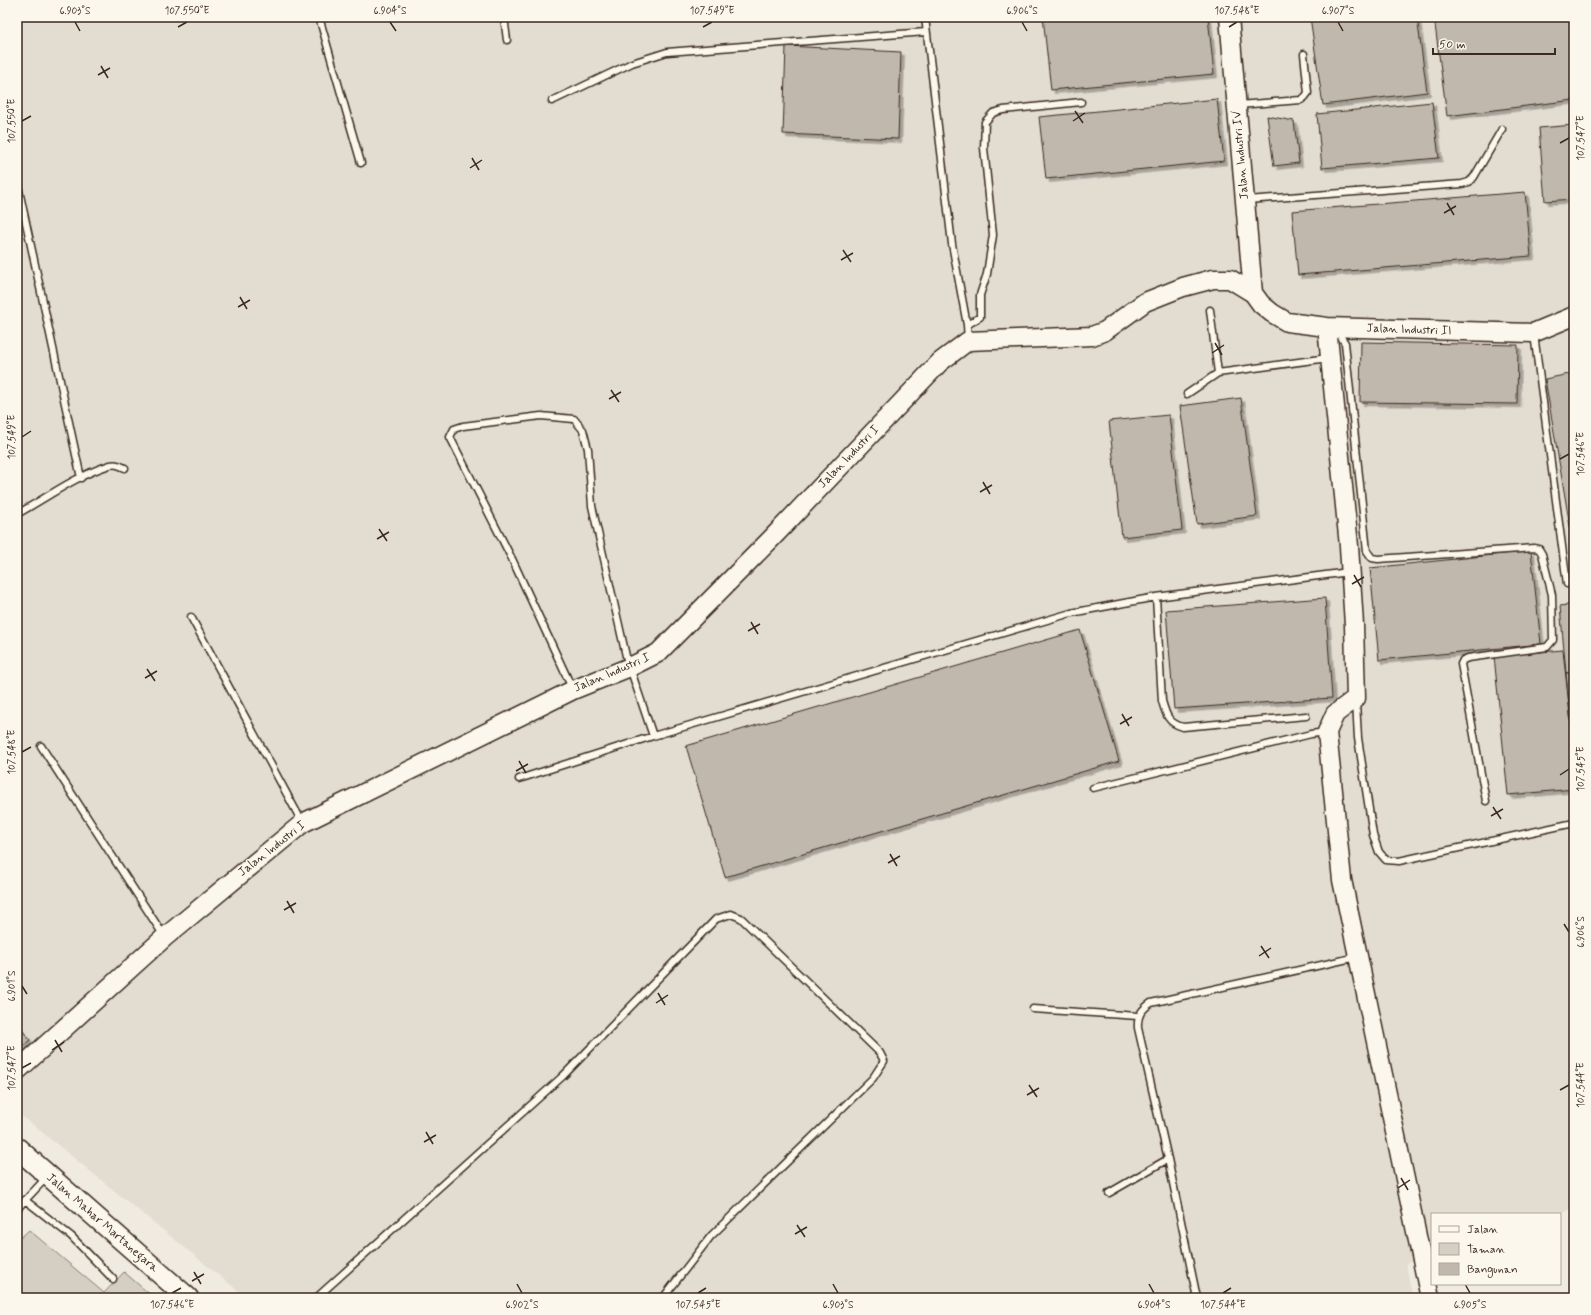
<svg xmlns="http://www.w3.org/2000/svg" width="1591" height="1315" viewBox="0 0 1591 1315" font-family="Mynerve,sans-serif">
	<defs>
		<filter id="shadow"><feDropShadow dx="3.5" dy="3.5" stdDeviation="0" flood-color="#0004"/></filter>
	</defs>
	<rect width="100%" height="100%" fill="#f0ebe0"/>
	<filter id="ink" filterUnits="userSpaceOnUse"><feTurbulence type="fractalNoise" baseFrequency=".025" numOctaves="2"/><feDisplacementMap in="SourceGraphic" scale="8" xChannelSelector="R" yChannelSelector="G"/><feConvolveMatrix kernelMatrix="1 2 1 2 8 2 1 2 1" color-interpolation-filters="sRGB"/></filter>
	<g filter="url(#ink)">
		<!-- built -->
		<path fill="#e2dcd1" d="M17,17H1574V1208L1556,1214H1432V1256L1406,1263L1412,1297L1409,1298H247L17,1112Z"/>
		<!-- green -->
		<path fill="#d5cec3" stroke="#887c70" d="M29,1230L104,1293L124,1272L154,1298H17V1241Z"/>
		<!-- building -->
		<path fill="#c0b8ad" stroke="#3b2a1e" filter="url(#shadow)" d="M1043,17H1208L1214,74L1051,90Z
			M1310,17H1417L1427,92L1323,105Z
			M1434,17H1574V100L1447,116Z
			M786,46L901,52L898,139L783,134Z
			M1217,99L1224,161L1046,179L1039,117Z
			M1432,102L1439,158L1322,168L1317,114Z
			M1267,116L1294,121L1299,163L1274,166Z
			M1574,125V199L1545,201L1539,128Z
			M1525,192L1531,256L1298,275L1292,211Z
			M1361,342L1518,345L1517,404L1360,402Z
			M1574,373V550L1545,379Z
			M1241,398L1257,516L1197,524L1180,406Z
			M1169,415L1182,530L1122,537L1109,421Z
			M1531,551L1541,644L1379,660L1370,568Z
			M1325,598L1332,698L1174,709L1166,610Z
			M1574,604V672L1566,673L1560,606Z
			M1080,630L1119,761L725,877L686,746Z
			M1563,650L1574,753V789L1508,795L1494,656Z
			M1574,672V747L1566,673Z
			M17,1024L30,1040L17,1051Z"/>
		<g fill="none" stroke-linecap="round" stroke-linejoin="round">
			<!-- lane casing -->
			<g stroke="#3b2a1e" stroke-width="9">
				<path id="lane" d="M319,17L361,163
					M504,17L507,40
					M925,17L952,244L967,325L968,340
					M552,101L632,63L667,52L926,32
					M1238,105L1301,100L1305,97L1308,93L1304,54
					M17,181L81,478
					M1247,200L1462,184L1469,182L1474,177L1502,129
					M1210,310L1218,373
					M967,325L980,317V295L987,274L993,235L984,148L985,122L993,113L1003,110L1081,102
					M1336,330L1345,343L1367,551L1372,558L1378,559L1534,548L1539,549L1542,554L1552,595L1553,640L1547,647L1468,658L1463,660L1461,664L1486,801
					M1534,334L1567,584
					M1187,394L1218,373L1328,358
					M17,514C46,498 76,476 107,466C114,463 119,465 125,468
					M1156,597L1162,701C1166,715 1168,723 1183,727L1306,716
					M191,617L302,822
					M572,688L512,559L450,437L454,429L463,426L541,416L574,419L583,430L588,449L592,506L626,656L653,736
					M1356,702L1358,738L1373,835L1379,852L1386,860L1399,861L1574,823
					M41,746L164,936
					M519,779L653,736L1071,613L1156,597L1349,572
					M1093,788L1311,734L1326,732
					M1033,1009L1138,1016
					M1109,1193L1168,1159
					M25,1200L71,1236L113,1279
					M17,1209L46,1178
					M316,1298L563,1076L716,919L731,914L741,918L880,1053L884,1061L873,1078L711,1236L663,1298
					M1197,1298L1168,1159L1138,1028C1137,1016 1141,1010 1151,1003L1357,957"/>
			</g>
			<!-- secondary casing -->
			<g stroke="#3b2a1e" stroke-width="21">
				<path id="secondary" d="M1229,17L1253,293
					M1327,327L1349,546L1354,625L1356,698L1335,714L1327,732L1342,880L1430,1298
					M17,1071L165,937L303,823L573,690L630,667L658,653L771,539L940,362L968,341L1092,336L1105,331L1145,302L1183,287L1213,279H1230L1253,293L1261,304L1272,313L1287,322L1327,327L1533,333L1574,316"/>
			</g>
			<!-- primary casing -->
			<g stroke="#3b2a1e" stroke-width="23">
				<path id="primary" d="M17,1148L188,1298"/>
			</g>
			<!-- lane -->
			<use href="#lane" stroke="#fbf7ec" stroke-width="6"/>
			<!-- secondary -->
			<use href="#secondary" stroke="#fbf7ec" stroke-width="18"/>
			<!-- primary -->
			<use href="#primary" stroke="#fbf7ec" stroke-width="20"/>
		</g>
	</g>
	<!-- ticks -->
	<path fill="none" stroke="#3b2a1e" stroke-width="1.5" d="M75,22L80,31M390,22L396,31M1022,22L1027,31M1338,22L1343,31M178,27L187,22M703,27L712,22M1229,27L1237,22M101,66L108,78M98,75L110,68M1075,111L1083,123M22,121L31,116M1073,121L1085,113M1560,143L1569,138M472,158L479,170M470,168L482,160M1447,203L1454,215M1444,213L1456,206M843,250L851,262M841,260L853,253M240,297L247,309M238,307L250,300M1215,343L1222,355M1212,353L1224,345M611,390L619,402M609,399L621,392M22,437L31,431M1560,459L1569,454M983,482L990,494M980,492L992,485M379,529L387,541M377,539L389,532M1354,575L1361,587M1352,584L1364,577M751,622L758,634M748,631L760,624M147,669L155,681M145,678L157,671M1122,714L1129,726M1120,724L1132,717M22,752L31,747M519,761L526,773M516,771L528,764M1560,775L1569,769M1493,807L1501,819M1491,816L1503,809M890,854L897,866M888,863L900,856M287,901L294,913M284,910L296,903M1564,924L1569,932M1261,946L1269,958M1259,956L1271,948M22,986L27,994M658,993L665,1005M656,1003L668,995M55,1040L62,1052M52,1050L64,1042M22,1068L31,1063M1029,1085L1037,1097M1560,1090L1569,1085M1027,1095L1039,1088M426,1132L433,1144M424,1142L436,1135M1401,1178L1408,1190M1398,1188L1410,1180M797,1225L805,1237M795,1234L807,1227M194,1272L201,1284M192,1281L204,1274M517,1284L522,1293M833,1284L838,1293M1149,1284L1154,1293M1465,1284L1470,1293M172,1293L181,1288M698,1293L706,1288M1223,1293L1231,1288"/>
	<g text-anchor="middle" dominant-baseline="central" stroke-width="3" stroke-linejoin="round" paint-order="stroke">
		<!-- street labels -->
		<g font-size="12" fill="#3b2a1e" stroke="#fbf7ec">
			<text transform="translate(1241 155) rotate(-95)">Jalan Industri IV</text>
			<text transform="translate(1409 330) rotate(2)">Jalan Industri II</text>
			<text transform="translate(849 457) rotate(-46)">Jalan Industri I</text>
			<text transform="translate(612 673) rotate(-23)">Jalan Industri I</text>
			<text transform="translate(272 849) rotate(-38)">Jalan Industri I</text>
			<text transform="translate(102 1223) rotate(41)">Jalan Mahar Martanegara</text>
		</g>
	</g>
	<!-- margin -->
	<rect width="1591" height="1315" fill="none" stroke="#fbf7ec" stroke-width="44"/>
	<!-- legend -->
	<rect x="1431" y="1213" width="130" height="72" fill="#fbf7ec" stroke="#aea59a"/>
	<rect x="1439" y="1226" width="20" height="6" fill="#fbf7ec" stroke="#aea59a"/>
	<text x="1467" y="1233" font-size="12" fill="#3b2a1e">Jalan</text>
	<rect x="1439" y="1243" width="20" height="12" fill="#d5cec3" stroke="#aea59a"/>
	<text x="1467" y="1253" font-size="12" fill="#3b2a1e">Taman</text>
	<rect x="1439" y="1263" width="20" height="12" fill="#c0b8ad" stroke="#aea59a"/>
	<text x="1467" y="1273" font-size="12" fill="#3b2a1e">Bangunan</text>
	<!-- scale -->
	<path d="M1433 48v6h122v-6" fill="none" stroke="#3b2a1e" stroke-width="2"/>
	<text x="1439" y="48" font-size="12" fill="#3b2a1e" stroke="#fbf7ec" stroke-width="3" paint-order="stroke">50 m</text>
	<rect x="22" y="22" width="1547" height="1271" fill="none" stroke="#3b2a1e" stroke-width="1.5"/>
	<g font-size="10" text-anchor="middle" fill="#3b2a1e">
		<text x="75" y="14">6.903°S</text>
		<text x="187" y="14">107.550°E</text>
		<text x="390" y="14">6.904°S</text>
		<text x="712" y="14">107.549°E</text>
		<text x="1022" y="14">6.906°S</text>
		<text x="1237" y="14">107.548°E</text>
		<text x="1338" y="14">6.907°S</text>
		<text transform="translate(11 121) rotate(-90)" y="4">107.550°E</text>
		<text transform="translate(1580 138) rotate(-90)" y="4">107.547°E</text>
		<text transform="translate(11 437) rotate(-90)" y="4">107.549°E</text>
		<text transform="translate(1580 454) rotate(-90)" y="4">107.546°E</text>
		<text transform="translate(11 752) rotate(-90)" y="4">107.548°E</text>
		<text transform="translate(1580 769) rotate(-90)" y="4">107.545°E</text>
		<text transform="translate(1580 932) rotate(-90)" y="4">6.906°S</text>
		<text transform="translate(11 986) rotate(-90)" y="4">6.901°S</text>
		<text transform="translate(11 1068) rotate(-90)" y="4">107.547°E</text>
		<text transform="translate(1580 1085) rotate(-90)" y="4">107.544°E</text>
		<text x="172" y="1308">107.546°E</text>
		<text x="522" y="1308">6.902°S</text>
		<text x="698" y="1308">107.545°E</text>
		<text x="838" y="1308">6.903°S</text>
		<text x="1154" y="1308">6.904°S</text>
		<text x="1223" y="1308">107.544°E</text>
		<text x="1470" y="1308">6.905°S</text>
	</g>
</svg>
